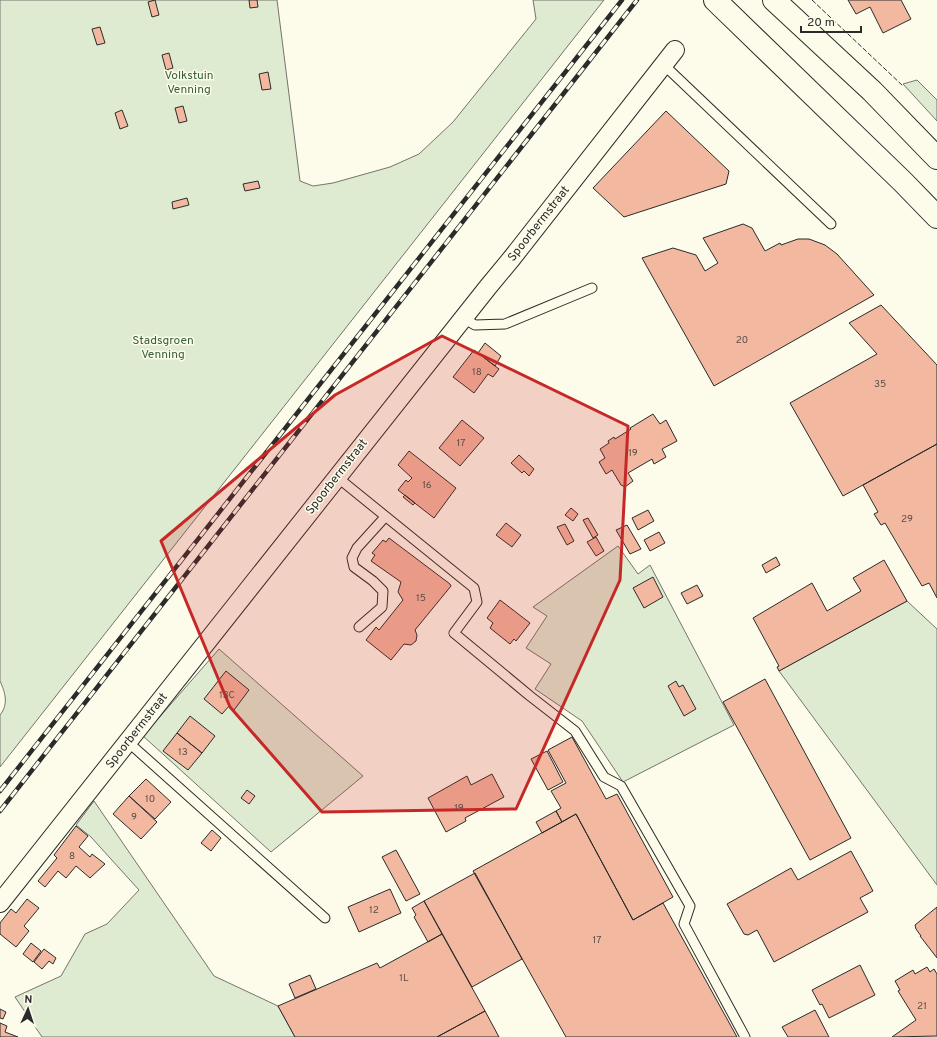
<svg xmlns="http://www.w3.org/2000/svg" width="937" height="1037" viewBox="0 0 937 1037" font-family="Overpass,sans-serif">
	<rect width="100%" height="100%" fill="#fdfbea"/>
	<!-- green -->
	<path fill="#deebd1" stroke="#74746e" d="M0,0H277L300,181L313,186L333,183L390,167L419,154L453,122L536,19L533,0H604L0,767V715C9,704 5,692 0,681Z
		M917,80L937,100V121L903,84Z
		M618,546L638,574L650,565L734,725L623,782L582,721L535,689L551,664L526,648L547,616L533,607Z
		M907,601L937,629V885L779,671Z
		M219,649L363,776L271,852L143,736Z
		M94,801L214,976L278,1006L295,1037H42L15,997L61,976L85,934L107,924L139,890L91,837L76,825Z"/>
	<!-- building -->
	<path fill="#f2b8a0" stroke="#2b2b2b" d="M155,0L159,15L152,17L148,2Z
		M249,0H257L258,7L250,8Z
		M848,0H901L911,19L883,33L870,7L856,14Z
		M100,27L105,43L97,45L92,29Z
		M169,53L173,68L166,70L162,55Z
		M268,72L271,89L262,90L259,74Z
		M183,106L187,121L179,123L175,108Z
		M122,110L128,126L120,129L115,113Z
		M666,111L729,171L726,184L624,217L593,188Z
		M258,181L260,188L245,191L243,184Z
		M187,198L189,205L173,209L172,202Z
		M743,224L752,228L765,251L780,243L781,245L798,239H809L825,245L837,254L874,295L714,386L642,258L673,248L696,255L705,271L718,263L703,238Z
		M881,305L937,365V444L843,496L790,403L877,354L849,323Z
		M485,343L501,356L495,366L478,353Z
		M474,350L499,369L493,377L488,374L474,393L453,377Z
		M653,414L660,424L666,420L677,441L662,449L666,457L654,464L652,459L628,473L633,481L625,487L621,485L612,470L606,474L599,462L605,458L600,449L609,443L608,441L614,437L615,439L631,429L630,428Z
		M462,420L484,438L460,466L439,448Z
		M937,444V598L929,583L922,586L885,523L881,525L874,514L878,512L863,485Z
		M409,451L456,488L434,518L398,490L406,480L408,482L412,478L398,465Z
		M519,455L534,469L529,476L524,471L522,473L511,463Z
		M405,495L415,503L413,505L403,497Z
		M571,508L578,514L573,521L565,515Z
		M648,510L654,521L638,530L632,518Z
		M588,518L598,535L593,538L583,520Z
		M506,523L521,535L512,547L496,535Z
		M565,524L574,541L567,545L557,527Z
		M627,525L641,549L630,554L616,530Z
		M659,532L665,543L650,551L644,540Z
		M596,537L604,551L596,556L587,542Z
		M389,538L450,584L451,586L415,630L417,635L416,641L411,645L404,644L391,660L366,640L376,627L379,630L403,600L398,592L401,582L371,561L375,555L372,553L383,540L386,542Z
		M776,557L780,565L766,573L762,565Z
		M884,560L907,601L779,671L777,667L779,666L753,618L812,583L827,611L861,591L853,578Z
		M653,577L663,597L644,608L633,588Z
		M697,585L703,596L687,604L681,593Z
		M500,600L530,623L516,641L514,639L510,644L490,628L493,623L487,618Z
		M226,671L249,690L234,710L229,706L222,714L204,699Z
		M765,679L851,838L810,860L723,702Z
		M676,681L679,687L683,685L696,709L684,716L668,686Z
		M190,716L215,736L202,753L177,733Z
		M177,733L202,753L188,770L163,751Z
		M572,737L606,799L617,794L673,897L633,920L576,814L562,822L556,811L561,808L551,791L566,783L548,750Z
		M547,751L563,782L548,790L531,759Z
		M492,774L504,797L465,818L466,821L446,832L428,798L467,776L471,785Z
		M146,779L171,802L155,819L129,796Z
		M247,790L255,796L249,804L241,798Z
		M129,796L157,822L141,839L113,814Z
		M556,811L562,822L542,833L536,822Z
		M576,814L633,920L663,903L737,1037H566L473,871Z
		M76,826L88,836L79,847L90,857L92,854L105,864L90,878L76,866L66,878L58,871L45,887L38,881L57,858L54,855Z
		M212,830L221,838L211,851L201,843Z
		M396,850L420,894L406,901L382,857Z
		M851,851L873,891L860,898L868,912L774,962L757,930L748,935L744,934L727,904L791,868L798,880Z
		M475,873L522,959L472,987L424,901Z
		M390,889L401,913L359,932L348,907Z
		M27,899L39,908L24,926L29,931L16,947L0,934V923L11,909L16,913Z
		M424,901L442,934L428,942L414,917L416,915L412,908Z
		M937,907V958L920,936H921L916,929L915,925Z
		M442,934L485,1011L437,1037H295L278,1006L377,963L380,968Z
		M31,943L41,951L33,962L23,954Z
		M44,949L56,958L53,964L49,961L42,969L34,962Z
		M860,965L875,995L829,1018L822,1004L820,1005L812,990Z
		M927,967L930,972L934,969L937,974V1036L892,1037L916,1020L898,991L900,990L895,981L913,970L915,974Z
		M310,975L316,989L295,998L289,984Z
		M0,1009L6,1012L3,1019L0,1018Z
		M815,1010L829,1037H788L782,1027Z
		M485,1011L499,1037H437Z
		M0,1023L7,1026L5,1032L18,1037H0Z"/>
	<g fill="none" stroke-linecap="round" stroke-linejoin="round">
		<!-- lane casing -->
		<g stroke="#2b2b2b" stroke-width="11">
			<path id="lane" d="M664,65L831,224
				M463,318L475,325L505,324L592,288
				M337,477L474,588L477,602L454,633L530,696L575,731L604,777L621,786L690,906L684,924L745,1037
				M359,627L382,607L383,591L373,581L354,567L352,558L357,548L385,517
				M128,742L325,918"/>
		</g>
		<!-- street casing -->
		<g stroke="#2b2b2b" stroke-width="20">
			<path id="street" d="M0,903L488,287L512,258L675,50"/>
		</g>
		<!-- highway casing -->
		<g stroke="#2b2b2b" stroke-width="24">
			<path id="highway" d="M715,0L903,182L937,217
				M774,0L872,91L937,158"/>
		</g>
		<!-- lane -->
		<use href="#lane" stroke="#fdfbea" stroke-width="9"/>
		<!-- street -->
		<use href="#street" stroke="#fdfbea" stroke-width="18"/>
		<!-- highway -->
		<use href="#highway" stroke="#fdfbea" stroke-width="22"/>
		<!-- rail casing -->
		<g stroke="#2b2b2b" stroke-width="4.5">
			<path id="rail" d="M0,791L622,0
				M0,811L637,0"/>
		</g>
		<!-- rail -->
		<use href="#rail" stroke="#fdfbea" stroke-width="3" stroke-dasharray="9" stroke-linecap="butt"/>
		<!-- fence -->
		<path stroke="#2b2b2b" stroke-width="1" stroke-dasharray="5 2" stroke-linecap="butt" d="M812,0L903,86"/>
	</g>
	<!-- marked area -->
	<path fill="#c62828" fill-opacity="0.2" stroke="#c62828" stroke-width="3" stroke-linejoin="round" d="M442,336L628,426L620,580L516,809L322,812L230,707L161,541L335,395Z"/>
	<g text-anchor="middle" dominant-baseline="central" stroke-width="3" stroke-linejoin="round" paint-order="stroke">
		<!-- number labels -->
		<g font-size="10" fill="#5d4e48">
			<text x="742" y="340">20</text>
			<text x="477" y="372">18</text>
			<text x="880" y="384">35</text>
			<text x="461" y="443">17</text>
			<text x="633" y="453">19</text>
			<text x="427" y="485">16</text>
			<text x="907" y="519">29</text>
			<text x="421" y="598">15</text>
			<text x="227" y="695">13C</text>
			<text x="183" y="752">13</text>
			<text x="150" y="799">10</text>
			<text x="459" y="808">19</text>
			<text x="134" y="817">9</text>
			<text x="72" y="856">8</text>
			<text x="374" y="910">12</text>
			<text x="597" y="940">17</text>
			<text x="404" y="978">1L</text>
			<text x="922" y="1006">21</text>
		</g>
		<!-- park labels -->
		<g font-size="12" fill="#34623c" stroke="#fdfbea">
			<text x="189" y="76">Volkstuin<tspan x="189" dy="14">Venning</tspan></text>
			<text x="163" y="341">Stadsgroen<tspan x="163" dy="14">Venning</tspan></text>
		</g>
		<!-- street labels -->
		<g font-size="12" fill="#2b2b2b" stroke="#fdfbea">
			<text transform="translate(539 224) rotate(-52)">Spoorbermstraat</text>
			<text transform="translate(337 477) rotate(-52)">Spoorbermstraat</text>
			<text transform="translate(137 731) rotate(-52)">Spoorbermstraat</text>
		</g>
	</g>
	<!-- north arrow -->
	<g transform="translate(28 1009) rotate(3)" stroke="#fdfbea" stroke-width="3" paint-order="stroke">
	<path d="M0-3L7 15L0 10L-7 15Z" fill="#2b2b2b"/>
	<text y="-6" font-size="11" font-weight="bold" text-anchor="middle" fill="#2b2b2b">N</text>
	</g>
	<!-- scale -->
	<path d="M801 26v6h60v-6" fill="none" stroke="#2b2b2b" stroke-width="2"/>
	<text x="807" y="26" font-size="12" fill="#2b2b2b" stroke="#fdfbea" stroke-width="3" paint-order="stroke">20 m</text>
</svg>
